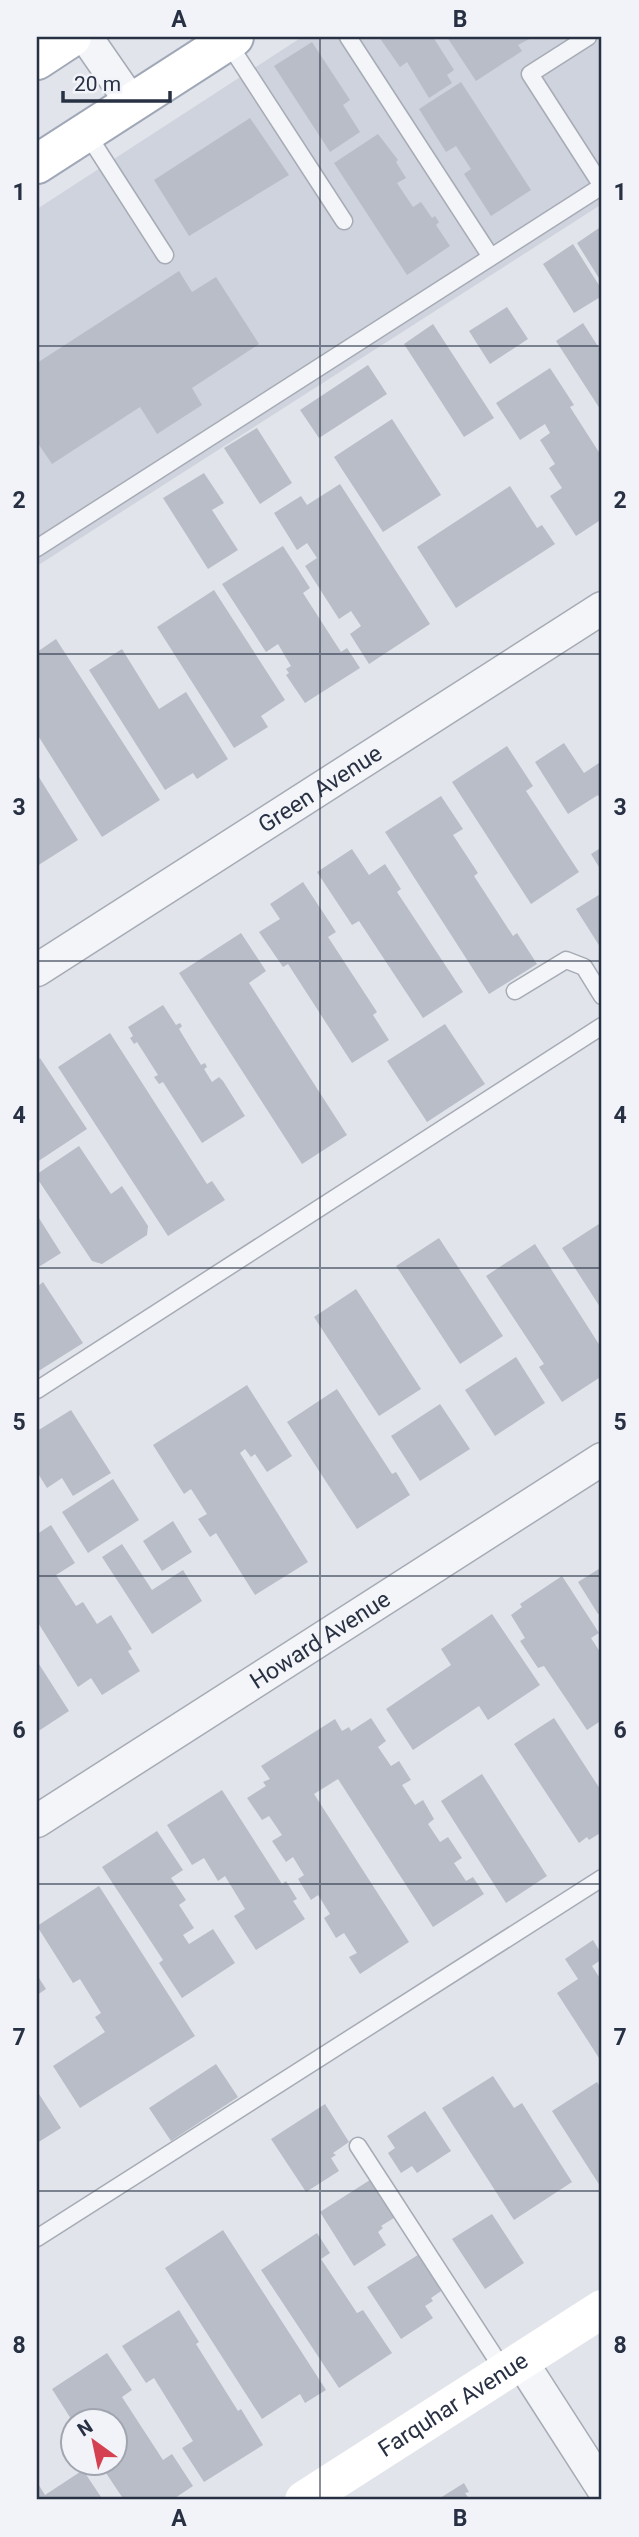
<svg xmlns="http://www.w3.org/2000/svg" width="639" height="2537" viewBox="0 0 639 2537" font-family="Roboto,sans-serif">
	<rect width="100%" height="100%" fill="#e1e4ea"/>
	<!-- built -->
	<path fill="#cfd3dd" d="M302,37H602V204L37,566V209Z"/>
	<!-- building -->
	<path fill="#b8bdc8" d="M379,37H433L454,70L447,75L452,83L429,98L407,62L400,67Z
		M447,37H533L518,45L522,51L476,81Z
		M312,42L350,100L343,105L360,132L330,152L274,66Z
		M461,82L531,190L491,216L464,174L471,169L456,146L446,152L419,109Z
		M250,118L289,175L189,236L154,180Z
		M378,134L398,160L396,162L406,178L397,183L413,207L421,202L432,218L435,216L439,222L436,225L450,246L407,275L334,163Z
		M602,226V283L577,243Z
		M573,244L602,290V296L574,313L543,264Z
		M179,271L192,292L216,277L259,344L192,388L202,405L157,434L140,407L52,464L37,442V363Z
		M507,307L528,339L490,364L469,331Z
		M583,323L601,351L602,350V412L556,341Z
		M433,324L494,418L464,437L404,344Z
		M368,365L387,394L319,438L300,410Z
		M550,368L574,405L570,407L602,457V519L576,536L550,496L562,488L549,468L555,464L540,440L550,433L545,424L520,440L496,403Z
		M392,419L441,495L383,532L334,457Z
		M257,428L292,483L260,504L224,448Z
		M204,473L224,503L212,510L238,550L208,569L163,498Z
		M340,484L430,624L369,664L350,634L361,626L351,611L339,619L305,566L317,558L307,543L297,550L274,513L301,496L307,505Z
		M510,486L537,528L542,525L555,544L456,608L417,547Z
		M283,546L310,588L303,593L341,652L347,648L360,668L305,703L286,675L289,673L286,669L291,666L278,644L266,652L222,584Z
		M214,590L285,700L261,716L268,727L234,748L157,627Z
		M56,639L160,800L102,837L37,734V652Z
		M122,649L159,709L186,692L228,759L197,779L193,773L165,790L89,670Z
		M564,743L584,773L602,761V802L598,795L568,814L535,762Z
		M507,746L533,786L526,791L579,872L531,904L452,782Z
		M37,774L78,840L37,866Z
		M441,796L463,829L453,835L478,873L474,876L513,936L517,933L537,964L489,994L385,832Z
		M602,847V872L591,854Z
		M352,849L369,875L385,864L401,889L397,892L463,992L423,1018L359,921L352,925L317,872Z
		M303,882L336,932L328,937L377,1012L373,1015L389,1040L352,1063L288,964L283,967L259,932L280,919L270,904Z
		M602,893V950L576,909Z
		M241,933L266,971L249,983L347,1135L302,1164L179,973Z
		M163,1005L176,1025L180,1023L182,1026L179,1029L201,1065L205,1063L207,1067L204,1069L212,1082L219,1077L223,1081L245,1116L202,1143L163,1082L159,1084L154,1077L158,1075L137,1042L134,1044L130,1038L133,1036L128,1027Z
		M445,1024L485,1084L427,1122L387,1061Z
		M110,1033L207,1184L212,1181L225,1200L168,1236L58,1067Z
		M40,1058L87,1129L37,1162V1061Z
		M79,1146L111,1194L122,1186L148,1226L147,1235L102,1264L92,1261L37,1178V1174Z
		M37,1215L61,1253L37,1268Z
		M602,1222V1310L562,1248Z
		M439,1238L503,1336L460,1364L396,1266Z
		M535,1244L602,1349V1376L562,1402L539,1367L544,1364L486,1276Z
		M43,1282L83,1343L37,1372V1287Z
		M356,1289L421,1389L379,1416L314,1317Z
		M516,1357L545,1403L495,1436L465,1390Z
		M247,1385L292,1456L267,1472L255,1454L251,1457L245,1449L240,1453L308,1562L255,1595L216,1533L210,1537L198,1519L207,1514L191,1489L184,1494L153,1445Z
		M337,1389L392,1474L396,1472L410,1495L357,1529L287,1422Z
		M440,1404L470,1449L420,1481L391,1436Z
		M71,1410L111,1473L73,1496L62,1478L47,1488L37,1472V1431Z
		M113,1479L139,1520L88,1553L62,1512Z
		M173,1521L192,1552L162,1571L143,1541Z
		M51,1525L75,1563L56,1575L76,1606L83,1602L97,1624L111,1615L132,1649L128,1651L140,1671L102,1695L91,1678L78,1687L37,1621V1534Z
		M122,1544L152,1590L183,1570L202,1601L152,1634L102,1557Z
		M602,1567V1613L598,1614L578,1582Z
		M562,1576L599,1633L591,1638L602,1655V1720L587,1730L544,1666L538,1668L520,1641L525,1638L511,1615L522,1607L520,1604Z
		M492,1614L540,1685L488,1720L479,1706L413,1750L386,1709L451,1665L441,1649Z
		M37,1661L69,1711L37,1732Z
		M371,1718L386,1741L378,1747L391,1766L399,1761L411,1780L402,1785L415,1805L423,1800L434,1819L428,1824L440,1842L448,1837L462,1858L454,1863L466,1881L473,1877L484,1894L433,1927L338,1779L314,1794L409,1942L360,1974L349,1957L357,1953L344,1933L336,1938L324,1918L330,1914L318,1895L311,1900L298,1879L304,1875L293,1857L286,1862L272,1841L282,1835L269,1816L262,1820L247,1798L266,1786L263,1782L270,1779L261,1766L335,1719L342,1731L349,1727L351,1731Z
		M554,1718L602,1792V1832L589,1840L587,1837L579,1843L514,1744Z
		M482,1774L547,1876L506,1903L441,1801Z
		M222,1790L282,1884L286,1881L297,1899L293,1901L305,1919L256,1950L234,1916L245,1909L225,1876L218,1881L204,1858L192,1865L167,1825Z
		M157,1831L183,1870L171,1878L186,1900L179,1905L194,1928L183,1935L189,1944L213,1929L235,1963L182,1998L159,1963L163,1960L102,1867Z
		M99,1886L195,2036L80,2108L53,2066L105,2032L95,2017L101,2013L80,1979L73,1983L37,1926Z
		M593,1940L602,1955V1959L592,1966L601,1980L602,1979V2056L599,2058L557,1993L578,1979L565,1959Z
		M37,1975L46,1989L37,1995Z
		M216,2064L238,2097L171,2141L149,2108Z
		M493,2076L514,2108L522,2103L572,2182L514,2220L442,2108Z
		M597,2082L602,2090V2189L552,2111Z
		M37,2091L61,2128L37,2143Z
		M325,2104L349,2142L333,2153L336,2155L331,2158L339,2171L306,2192L271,2139Z
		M425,2111L451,2151L417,2173L412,2166L401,2173L388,2153L395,2148L387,2136Z
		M373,2178L397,2216L381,2226L383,2228L378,2232L386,2245L354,2266L320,2212Z
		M492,2214L524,2263L485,2289L452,2239Z
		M223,2230L326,2390L305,2403L300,2394L262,2419L165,2268Z
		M317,2233L330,2253L321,2259L357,2313L363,2310L392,2353L339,2388L261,2270Z
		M421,2253L444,2289L431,2298L433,2301L425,2306L433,2318L401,2339L367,2287Z
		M179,2310L199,2342L196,2344L238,2411L241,2409L263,2445L204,2482L182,2448L193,2441L154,2378L146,2383L122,2346Z
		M107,2353L132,2390L122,2397L163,2460L172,2454L193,2486L172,2500H124L100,2464H116V2422H73L52,2389Z
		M83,2470L103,2500H37V2482L45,2495Z
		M464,2483L469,2492L465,2493L470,2500H437Z"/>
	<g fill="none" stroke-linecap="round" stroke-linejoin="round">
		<!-- lane casing -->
		<g stroke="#a6abb5" stroke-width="19">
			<path id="lane" d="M348,37L491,257
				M588,37L530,74L602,186
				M227,41L344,221
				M86,132L165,255
				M37,548L602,186
				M515,991L566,960L584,967L602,996
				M37,1390L602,1026
				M358,2146L504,2371
				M37,2238L602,1878"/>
		</g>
		<!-- street casing -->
		<g stroke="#a6abb5" stroke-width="35">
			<g id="street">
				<path d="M86,37L131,102"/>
				<path id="s1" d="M37,970L602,608"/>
				<path id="s2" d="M37,1821L602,1459"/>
				<path d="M521,2361L602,2487"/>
			</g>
		</g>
		<!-- primary casing -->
		<g stroke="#a0a8b7" stroke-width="42">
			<path id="primary" d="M37,60L72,37
				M37,164L234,37"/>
		</g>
		<!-- lane -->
		<use href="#lane" stroke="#f4f5f8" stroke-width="16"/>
		<!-- street -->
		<use href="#street" stroke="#f4f5f8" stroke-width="32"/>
		<!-- secondary -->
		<path stroke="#fff" stroke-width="38" id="s3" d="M304,2500L602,2309"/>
		<!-- primary -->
		<use href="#primary" stroke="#fff" stroke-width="38"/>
	</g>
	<!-- grid -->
	<path fill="none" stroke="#283143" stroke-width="2" stroke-opacity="0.55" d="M320,37V2500M37,346H602M37,654H602M37,961H602M37,1268H602M37,1576H602M37,1884H602M37,2191H602"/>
	<g text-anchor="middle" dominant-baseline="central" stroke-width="5" stroke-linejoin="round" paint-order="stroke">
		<!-- street labels -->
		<g font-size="23" fill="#283143" stroke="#f1f3f8">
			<text stroke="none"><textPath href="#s1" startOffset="336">Green Avenue</textPath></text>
			<text stroke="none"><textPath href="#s2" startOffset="336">Howard Avenue</textPath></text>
			<text stroke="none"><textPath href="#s3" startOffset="177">Farquhar Avenue</textPath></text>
		</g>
	</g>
	<!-- border -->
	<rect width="639" height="2537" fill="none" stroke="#f1f3f8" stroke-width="77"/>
	<!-- north arrow -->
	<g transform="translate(94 2442) rotate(327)"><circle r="33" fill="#f1f3f8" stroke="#a1a5b0" stroke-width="2"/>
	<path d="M0-5L12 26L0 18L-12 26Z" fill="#d54150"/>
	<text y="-10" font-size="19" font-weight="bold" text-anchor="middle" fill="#283143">N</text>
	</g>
	<!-- scale -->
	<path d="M63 91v10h107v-10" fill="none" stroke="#283143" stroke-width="3.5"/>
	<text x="74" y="91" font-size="21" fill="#283143" stroke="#f1f3f8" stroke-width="5" paint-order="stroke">20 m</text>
	<rect x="38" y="38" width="562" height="2460" fill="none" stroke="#283143" stroke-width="2.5"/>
	<g font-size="23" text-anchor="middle" font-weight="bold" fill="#283143">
		<text x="179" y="27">A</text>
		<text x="460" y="27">B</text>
		<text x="19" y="200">1</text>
		<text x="620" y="200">1</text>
		<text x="19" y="508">2</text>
		<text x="620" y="508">2</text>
		<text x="19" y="815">3</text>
		<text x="620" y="815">3</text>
		<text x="19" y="1123">4</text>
		<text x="620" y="1123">4</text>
		<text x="19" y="1430">5</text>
		<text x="620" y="1430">5</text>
		<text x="19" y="1738">6</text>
		<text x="620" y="1738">6</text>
		<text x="19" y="2045">7</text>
		<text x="620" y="2045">7</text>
		<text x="19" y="2353">8</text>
		<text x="620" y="2353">8</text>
		<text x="179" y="2526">A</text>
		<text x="460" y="2526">B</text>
	</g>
</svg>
